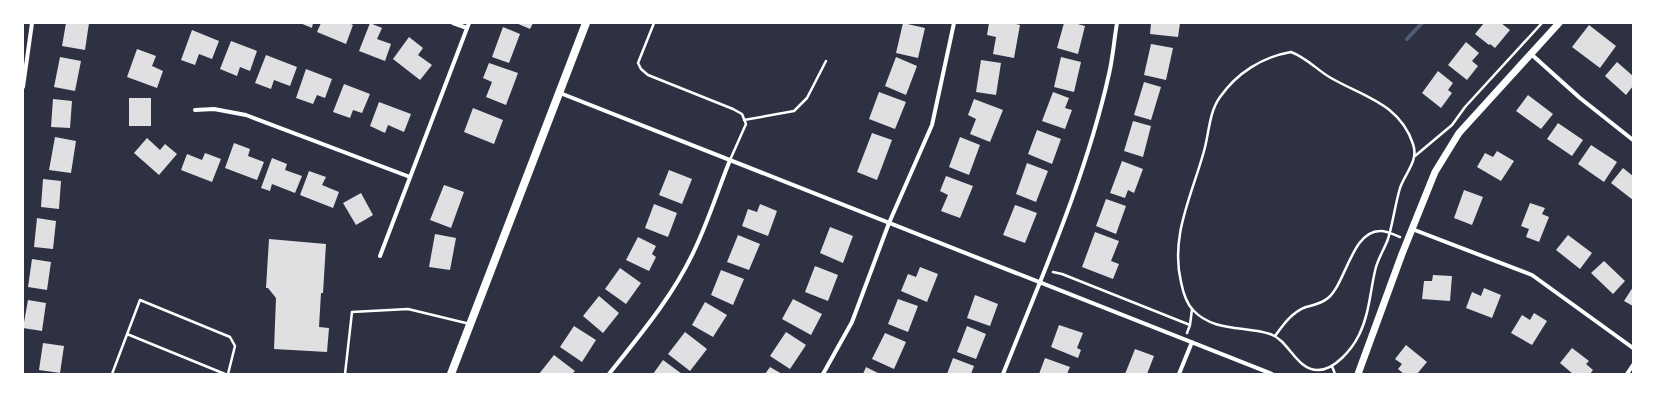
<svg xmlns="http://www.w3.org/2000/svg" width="1656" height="397" viewBox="0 0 1656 397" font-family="Rubik,sans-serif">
	<rect width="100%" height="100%" fill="#2d3142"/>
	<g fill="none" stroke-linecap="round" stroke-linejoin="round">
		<!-- stream -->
		<path stroke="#4f5d75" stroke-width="4" d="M1407,39L1422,23"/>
	</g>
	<!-- building -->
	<path fill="#e0e0e3" d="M66,23H89L85,50L62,46Z
		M300,23H313L312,28Z
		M321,23H349L353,25L346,44L317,32Z
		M370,23L382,28L377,39L391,44L385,61L359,51Z
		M516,23H533L530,29Z
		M903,23L925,28L918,58L896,53Z
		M989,23H1011L1020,25L1014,58L993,54L996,37L987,35Z
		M1064,23H1074L1085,26L1078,54L1057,48Z
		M1151,23H1180L1178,37L1150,34Z
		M1484,23H1501L1510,30L1495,48L1490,44L1489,45L1475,34Z
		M1589,25L1616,46L1600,68L1572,47Z
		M503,27L520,34L509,63L492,57Z
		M192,30L219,41L212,59L199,54L195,65L181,60Z
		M409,37L423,48L418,55L432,65L420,80L393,59Z
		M231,41L257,51L250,71L240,67L237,76L220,69Z
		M1466,42L1479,53L1472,61L1478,66L1467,80L1448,65Z
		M1151,44L1173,48L1166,80L1144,75Z
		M137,49L156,56L152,66L163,71L157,88L127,77Z
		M266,55L297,67L290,86L274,80L271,89L255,83Z
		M60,57L81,61L75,91L54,87Z
		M896,57L917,66L906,95L885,86Z
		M1061,57L1081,62L1074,92L1054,87Z
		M981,60L1001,63L996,95L976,92Z
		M1617,62L1633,76V86L1626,95L1605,76Z
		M489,63L518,73L506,105L486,97L492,82L483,78Z
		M306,69L332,79L325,98L317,95L313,104L296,98Z
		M1438,71L1453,83L1448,90L1452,93L1441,108L1422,93Z
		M1144,82L1161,87L1151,120L1134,115Z
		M344,84L370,94L362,113L353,110L350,118L333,112Z
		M879,92L906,102L895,129L869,119Z
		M1053,92L1069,98L1065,108L1072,110L1065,129L1042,121Z
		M1528,95L1553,114L1541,129L1516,111Z
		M129,98H151V126H129Z
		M53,99L72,101L70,128L51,127Z
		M974,99L1003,110L990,142L970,134L976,119L968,115Z
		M379,102L411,114L404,132L388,125L385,133L370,126Z
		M473,108L503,120L494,144L464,132Z
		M1133,121L1151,126L1143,157L1124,151Z
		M1558,123L1583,140L1572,156L1547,139Z
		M1037,130L1061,139L1052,164L1028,154Z
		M872,133L892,140L877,180L857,172Z
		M55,137L76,141L71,173L49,170Z
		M960,137L980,145L969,175L949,167Z
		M147,138L160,150L165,144L177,154L159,175L134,153Z
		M234,143L250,149L248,156L264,162L257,180L225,168Z
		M1591,145L1617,162L1604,182L1578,164Z
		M1497,151L1514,161L1501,181L1477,167L1485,153L1493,157Z
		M205,153L221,159L212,182L181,170L187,154L202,160Z
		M272,158L287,164L285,170L302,176L295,193L272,184L270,191L261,188Z
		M1122,161L1143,169L1134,193L1128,190L1125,198L1110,193Z
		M1027,163L1048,171L1036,202L1016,194Z
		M1623,168L1633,176V200L1611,183Z
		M669,170L692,179L682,204L659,195Z
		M309,171L326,177L322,185L339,192L333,208L300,195Z
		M946,176L973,186L960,218L941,211L948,195L940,191Z
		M43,179L61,181L59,209L41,207Z
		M444,185L464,192L451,228L430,220Z
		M1464,190L1483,197L1472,225L1454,218Z
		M361,193L373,215L356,225L343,203Z
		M1106,199L1126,206L1116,234L1096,226Z
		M1530,203L1545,208L1542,214L1549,217L1539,242L1526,237L1529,229L1521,226Z
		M654,204L677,213L668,237L645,228Z
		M760,204L777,211L768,236L742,226L748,209L757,212Z
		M1015,205L1037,213L1025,243L1003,235Z
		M37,218L56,221L53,249L34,247Z
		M830,227L853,236L843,263L820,253Z
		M1095,232L1119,241L1111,261L1119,264L1113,279L1082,267Z
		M435,234L456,238L450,270L429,267Z
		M738,235L760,244L749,270L727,262Z
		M1568,235L1592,253L1580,269L1556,250Z
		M638,237L656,246L652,254L656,257L649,271L626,260Z
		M269,239L326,244L323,293H321L319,327L329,328L327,352L274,349L276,298L268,288H266Z
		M32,259L51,262L47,290L28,287Z
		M1604,261L1625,281L1613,294L1591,273Z
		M815,266L838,275L828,301L805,292Z
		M920,267L938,274L927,302L901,291L908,274L916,277Z
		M620,268L641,283L626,304L605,289Z
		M721,270L744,279L733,305L711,295Z
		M1433,275L1452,276L1450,301L1422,299L1424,281H1432Z
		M1633,287V306L1624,301Z
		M1484,288L1501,295L1492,318L1466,308L1472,292L1481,296Z
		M975,295L998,304L990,326L967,318Z
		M599,296L619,313L603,333L583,316Z
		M793,299L822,314L811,335L782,319Z
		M898,299L918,306L908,332L888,324Z
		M28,300L46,303L42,331L23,328Z
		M705,302L727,315L713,337L692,325Z
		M1534,313L1547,321L1532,345L1511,333L1522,315L1530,320Z
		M1059,325L1083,333L1077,348L1081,350L1078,358L1051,347Z
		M574,326L596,340L582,362L560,347Z
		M967,326L986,334L976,359L957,352Z
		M685,332L707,349L690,371L668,354Z
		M786,332L806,345L790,369L770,356Z
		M885,333L906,342L894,369L872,359Z
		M43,343L64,346L60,373L39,370Z
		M1406,345L1427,362L1417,374H1404L1398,369L1402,364L1395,359Z
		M1572,348L1589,361L1586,364L1593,370L1590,374H1573L1560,363Z
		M1135,349L1154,356L1147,374H1125Z
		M554,355L575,371L572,374H539Z
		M953,358L974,366L971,374H947Z
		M1045,358L1070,367L1067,374H1039Z
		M663,360L682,374H653Z
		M770,367L782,374H765Z
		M866,367L880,374H863Z"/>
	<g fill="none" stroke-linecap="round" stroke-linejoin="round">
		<!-- path -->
		<path stroke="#fff" stroke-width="2.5" d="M1291,52C1307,58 1317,70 1331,78C1364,97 1400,104 1413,144C1419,161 1405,173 1400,188C1395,205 1393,223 1388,239C1384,250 1377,260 1375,271C1370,293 1369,315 1359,335C1352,349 1335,370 1318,370C1296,370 1289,340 1270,334C1245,326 1213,332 1193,310C1186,303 1183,292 1181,282C1170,236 1192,195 1204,151C1209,134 1209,112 1220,97C1237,73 1262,57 1291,52Z
			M1415,156L1452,125L1465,107L1542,23
			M1053,272L1062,274L1190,325
			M1187,333L1190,325L1192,309
			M1275,336C1283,325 1292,312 1306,307C1314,305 1321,304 1328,298C1346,283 1352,231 1380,231C1386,230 1394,235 1400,237
			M1332,366L1335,374"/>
		<!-- service -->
		<path stroke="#fff" stroke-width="2.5" d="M654,23L638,63L641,69L648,75L733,109L742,114L746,124L730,160
			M744,120L794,111L807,98L826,61
			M127,334L225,374
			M112,374L140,300L230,337L235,346L228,374
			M345,374L352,312L408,309L470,324"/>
		<!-- minor -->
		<path stroke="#fff" stroke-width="4" d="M453,23L467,28
			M1531,54L1580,98L1633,140
			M23,87L32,23
			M560,93L1272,374
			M195,110L214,109L246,115L410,177
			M1412,229L1532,275L1633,348
			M380,256L469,23
			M609,374C640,335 673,296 694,251C708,222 718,190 730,160
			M823,374L852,322L889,223L932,125L954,23
			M1003,374C1042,276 1086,177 1109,74C1113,57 1114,40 1117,23
			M1179,374L1192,342
			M1627,374L1633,365"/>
		<!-- tertiary -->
		<path stroke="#fff" stroke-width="7" d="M1358,374L1402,254L1435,172L1459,133L1559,23"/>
		<!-- primary -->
		<path stroke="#fff" stroke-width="8" d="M451,374L586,23"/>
	</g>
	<!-- border -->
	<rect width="1656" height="397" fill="none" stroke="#ffffff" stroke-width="48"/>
</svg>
